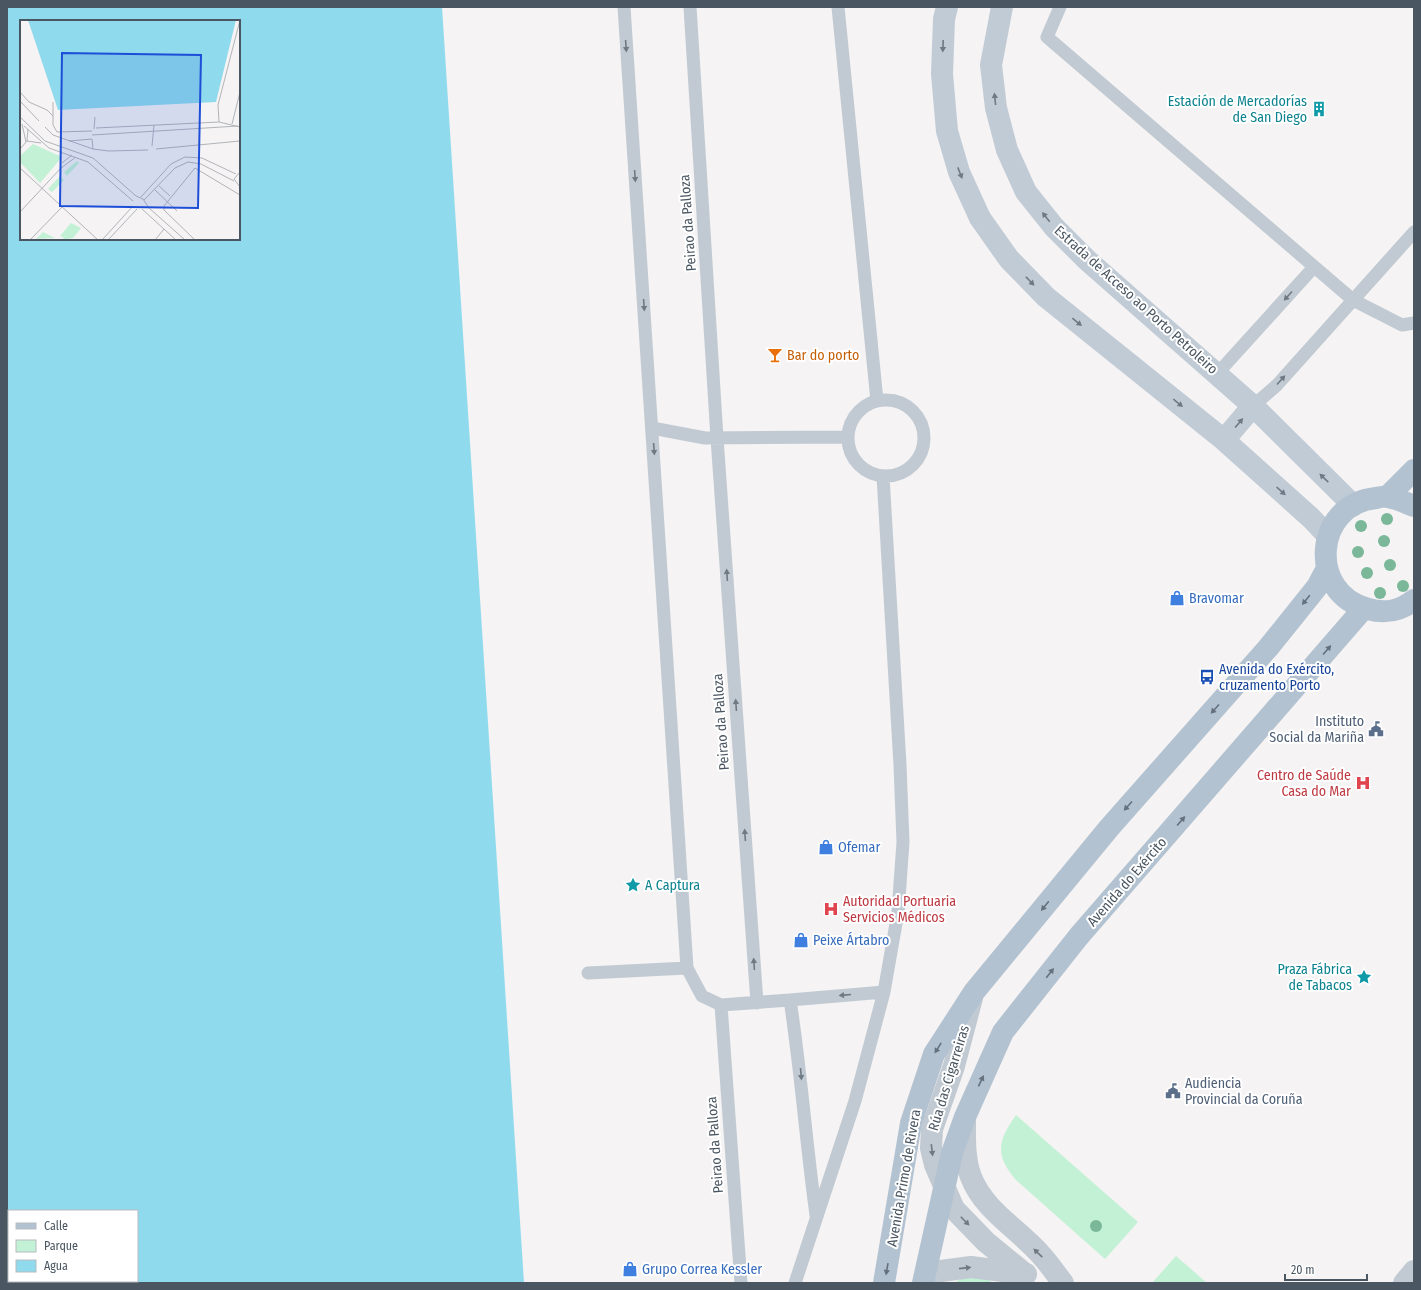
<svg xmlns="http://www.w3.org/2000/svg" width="1421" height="1290" viewBox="0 0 1421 1290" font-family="'Fira Sans Condensed',sans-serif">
	<rect width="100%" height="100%" fill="#f5f3f3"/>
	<!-- green -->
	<path fill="#c3f1d5" d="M1016,1115L1138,1222L1105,1259L1016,1180C994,1154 998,1141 1016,1115Z
		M1176,1256L1207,1283H1152Z
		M967,1275H983L993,1283H954Z"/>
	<!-- water -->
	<path fill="#90daee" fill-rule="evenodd" d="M7,7H442L524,1283H7ZM21,21H239V239H21ZM9,1211H137V1281H9Z"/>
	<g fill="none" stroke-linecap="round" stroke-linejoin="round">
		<!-- lane -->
		<path stroke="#c1cad2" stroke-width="13" d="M624,7L687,968
			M690,7L717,438L757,1003
			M838,7L877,401
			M1060,7L1047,37L1353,300L1402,325L1414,323
			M1217,374L1314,267
			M848 438a38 38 0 1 1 76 0a38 38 0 1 1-76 0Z
			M1253,406L1277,385L1414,232
			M652,428L705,438L848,437
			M588,973L687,968L702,996L721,1005L790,1000
			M721,1005L741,1283
			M816,1215C806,1143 801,1071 790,1000L884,992
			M795,1283L855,1101L884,992L898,912L903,842L900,765L883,476"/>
		<!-- street -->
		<path stroke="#c1cad2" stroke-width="22" d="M972,998L954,1066L932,1129L931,1148L935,1165L954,1209L986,1242L1024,1273
			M965,1120C965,1139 964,1159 971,1177C984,1211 1020,1230 1042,1256C1050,1265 1056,1274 1063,1283
			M926,1273L971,1267L1026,1274
			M1404,1283L1414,1271"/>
		<!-- secondary -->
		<path stroke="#c1cbd6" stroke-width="22" d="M947,7L944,19L942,74L947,131L959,172L980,218L1009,259L1046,297L1224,440L1311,518L1328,536
			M1002,7L991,65L996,108L1007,150L1026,192L1054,227L1087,260L1253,406L1353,505
			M1224,440L1253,406"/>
		<!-- primary -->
		<path stroke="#b3c2d1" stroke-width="22" d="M1387,497L1414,470
			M1414,506C1406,503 1396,498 1388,497C1384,496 1380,497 1376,498C1314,504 1307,593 1368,609C1386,614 1400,611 1414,600
			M884,1283L911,1123L934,1054L974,992L1109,828L1268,648L1317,587L1327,568
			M923,1283L952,1153L965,1117L1003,1032L1079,936L1364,608"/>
	</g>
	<!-- trees -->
	<g fill="#7bb799">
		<circle cx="1387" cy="519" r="6"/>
		<circle cx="1361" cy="526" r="6"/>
		<circle cx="1384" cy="541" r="6"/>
		<circle cx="1358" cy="552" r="6"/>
		<circle cx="1390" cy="565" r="6"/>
		<circle cx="1367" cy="573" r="6"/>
		<circle cx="1403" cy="586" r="6"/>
		<circle cx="1380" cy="593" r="6"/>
		<circle cx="1096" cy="1226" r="6"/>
	</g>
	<!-- one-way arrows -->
	<defs><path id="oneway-solid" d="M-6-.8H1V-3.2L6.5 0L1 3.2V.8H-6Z"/></defs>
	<g fill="#6e7983">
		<use href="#oneway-solid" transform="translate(626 46) rotate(86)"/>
		<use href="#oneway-solid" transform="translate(635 176) rotate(86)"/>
		<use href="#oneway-solid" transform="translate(1288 296) rotate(132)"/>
		<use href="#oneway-solid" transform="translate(644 305) rotate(86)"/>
		<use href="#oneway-solid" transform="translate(1281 380) rotate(-48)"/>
		<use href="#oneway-solid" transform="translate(654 449) rotate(86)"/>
		<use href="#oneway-solid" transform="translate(727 575) rotate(-94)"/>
		<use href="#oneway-solid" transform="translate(736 705) rotate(-94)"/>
		<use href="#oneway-solid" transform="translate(745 835) rotate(-94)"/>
		<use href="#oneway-solid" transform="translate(754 964) rotate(-94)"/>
		<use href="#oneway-solid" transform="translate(845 995) rotate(175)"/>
		<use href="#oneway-solid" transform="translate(801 1074) rotate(85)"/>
		<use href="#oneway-solid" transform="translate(932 1150) rotate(83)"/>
		<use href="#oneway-solid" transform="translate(965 1221) rotate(45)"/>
		<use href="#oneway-solid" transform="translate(1038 1253) rotate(-136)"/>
		<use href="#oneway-solid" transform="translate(965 1268) rotate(-6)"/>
	</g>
	<g fill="#6e7984">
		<use href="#oneway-solid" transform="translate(943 46) rotate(92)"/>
		<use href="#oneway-solid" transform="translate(995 99) rotate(-96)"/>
		<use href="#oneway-solid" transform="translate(960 173) rotate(69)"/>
		<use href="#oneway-solid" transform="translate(1046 217) rotate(-128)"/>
		<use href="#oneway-solid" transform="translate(1030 281) rotate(46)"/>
		<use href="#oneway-solid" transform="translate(1077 322) rotate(39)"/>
		<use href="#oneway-solid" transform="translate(1178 403) rotate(39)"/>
		<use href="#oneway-solid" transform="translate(1239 423) rotate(-49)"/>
		<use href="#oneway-solid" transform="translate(1324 478) rotate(-136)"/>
		<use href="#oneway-solid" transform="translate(1281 491) rotate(42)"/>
	</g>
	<g fill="#64717d">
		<use href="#oneway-solid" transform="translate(1306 600) rotate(129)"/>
		<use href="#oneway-solid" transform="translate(1327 650) rotate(-49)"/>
		<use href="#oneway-solid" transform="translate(1215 709) rotate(132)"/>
		<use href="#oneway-solid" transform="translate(1128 806) rotate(132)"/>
		<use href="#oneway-solid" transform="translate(1181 821) rotate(-49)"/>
		<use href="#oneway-solid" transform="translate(1045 906) rotate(129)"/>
		<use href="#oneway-solid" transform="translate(1050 973) rotate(-52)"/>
		<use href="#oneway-solid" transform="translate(938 1048) rotate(122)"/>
		<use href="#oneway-solid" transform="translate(981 1081) rotate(-65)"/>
		<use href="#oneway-solid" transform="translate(887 1269) rotate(100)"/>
	</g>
	<!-- icons -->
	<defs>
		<g id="building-bare" transform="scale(1.2)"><path d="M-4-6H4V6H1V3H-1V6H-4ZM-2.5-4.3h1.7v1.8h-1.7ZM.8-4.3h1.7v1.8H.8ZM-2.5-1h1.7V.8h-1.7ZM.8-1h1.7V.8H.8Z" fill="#0f9aa8" stroke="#fff" stroke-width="2.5" paint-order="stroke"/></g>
		<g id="bar-bare" transform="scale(1.2)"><path d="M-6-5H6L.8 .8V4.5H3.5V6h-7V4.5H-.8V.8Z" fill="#e8710a" stroke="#fff" stroke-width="2.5" paint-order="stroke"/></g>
		<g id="shop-bare" transform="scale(1.2)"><path d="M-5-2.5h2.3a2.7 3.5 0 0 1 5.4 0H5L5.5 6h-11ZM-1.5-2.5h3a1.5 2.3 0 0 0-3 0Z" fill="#3f7fe0" stroke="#fff" stroke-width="2.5" paint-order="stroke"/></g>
		<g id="bus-bare" transform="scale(1.2)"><path d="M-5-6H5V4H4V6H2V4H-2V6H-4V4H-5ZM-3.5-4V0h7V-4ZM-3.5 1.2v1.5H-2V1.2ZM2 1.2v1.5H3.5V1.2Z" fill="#1a4fb4" stroke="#fff" stroke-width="2.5" paint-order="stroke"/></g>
		<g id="civic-bare" transform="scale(1.2)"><path d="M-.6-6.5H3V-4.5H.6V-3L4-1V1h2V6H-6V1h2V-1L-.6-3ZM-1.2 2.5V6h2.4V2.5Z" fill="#5c6f8a" stroke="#fff" stroke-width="2.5" paint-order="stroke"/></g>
		<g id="hospital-bare" transform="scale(1.2)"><path d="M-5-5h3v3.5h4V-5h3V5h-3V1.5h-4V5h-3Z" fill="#e0444e" stroke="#fff" stroke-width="2.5" paint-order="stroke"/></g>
		<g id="sight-bare" transform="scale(1.2)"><path d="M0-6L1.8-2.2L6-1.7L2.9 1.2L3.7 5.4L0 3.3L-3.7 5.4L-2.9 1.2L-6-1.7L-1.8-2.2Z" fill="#0f9aa8" stroke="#fff" stroke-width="2.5" paint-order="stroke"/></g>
	</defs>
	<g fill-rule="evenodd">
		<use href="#building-bare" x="1319" y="109"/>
		<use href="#bar-bare" x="775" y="355"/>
		<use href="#shop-bare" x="1177" y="598"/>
		<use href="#bus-bare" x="1207" y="677"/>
		<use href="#civic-bare" x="1376" y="729"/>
		<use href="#hospital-bare" x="1363" y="783"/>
		<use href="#shop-bare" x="826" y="847"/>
		<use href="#sight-bare" x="633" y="885"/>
		<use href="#hospital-bare" x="831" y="909"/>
		<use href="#shop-bare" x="801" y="940"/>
		<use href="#sight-bare" x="1364" y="977"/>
		<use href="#civic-bare" x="1173" y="1091"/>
		<use href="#shop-bare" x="630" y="1269"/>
	</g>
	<g text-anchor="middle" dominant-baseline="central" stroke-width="4" stroke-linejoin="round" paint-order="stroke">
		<!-- culture labels -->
		<g font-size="14" fill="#0d838f" stroke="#fff" text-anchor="end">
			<text x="1307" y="101">Estación de Mercadorías<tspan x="1307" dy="16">de San Diego</tspan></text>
			<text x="645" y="885" text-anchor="start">A Captura</text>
			<text x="1352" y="969">Praza Fábrica<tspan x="1352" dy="16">de Tabacos</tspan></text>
		</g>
		<!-- street labels -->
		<g font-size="14" fill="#4a5661" stroke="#fff">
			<text transform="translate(688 223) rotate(-94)">Peirao da Palloza</text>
			<text transform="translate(1136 300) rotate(42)">Estrada de Acceso ao Porto Petroleiro</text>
			<text transform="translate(721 722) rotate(-94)">Peirao da Palloza</text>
			<text transform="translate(1127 882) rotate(-49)">Avenida do Exército</text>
			<text transform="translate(949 1078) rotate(-73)">Rúa das Cigarreiras</text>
			<text transform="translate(715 1145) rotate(-94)">Peirao da Palloza</text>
			<text transform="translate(904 1178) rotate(-80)">Avenida Primo de Rivera</text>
		</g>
		<!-- food labels -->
		<g font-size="14" fill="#c56008" stroke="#fff" text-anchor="start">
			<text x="787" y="355">Bar do porto</text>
		</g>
		<!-- shop labels -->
		<g font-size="14" fill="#366cbe" stroke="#fff" text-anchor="start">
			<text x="1189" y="598">Bravomar</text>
			<text x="838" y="847">Ofemar</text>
			<text x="813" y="940">Peixe Ártabro</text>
			<text x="642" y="1269">Grupo Correa Kessler</text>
		</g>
		<!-- transit labels -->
		<g font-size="14" fill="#164399" stroke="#fff" text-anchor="start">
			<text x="1219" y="669">Avenida do Exército,<tspan x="1219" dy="16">cruzamento Porto</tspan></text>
		</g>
		<!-- service labels -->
		<g font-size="14" fill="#4e5e75" stroke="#fff" text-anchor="end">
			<text x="1364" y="721">Instituto<tspan x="1364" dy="16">Social da Mariña</tspan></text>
			<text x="1185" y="1083" text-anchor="start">Audiencia<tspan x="1185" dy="16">Provincial da Coruña</tspan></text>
		</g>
		<!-- health labels -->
		<g font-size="14" fill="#be3a42" stroke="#fff" text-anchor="end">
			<text x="1351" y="775">Centro de Saúde<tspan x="1351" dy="16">Casa do Mar</tspan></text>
			<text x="843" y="901" text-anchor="start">Autoridad Portuaria<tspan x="843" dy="16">Servicios Médicos</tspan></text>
		</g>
	</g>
	<!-- overview -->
	<g transform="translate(20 20)">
		<rect width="220" height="220" fill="#f5f3f3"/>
		<path d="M13,124L42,137L20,163L0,142V136ZM57,141L59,143L47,156L44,152ZM40,156L44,160L32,172L28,169ZM51,203L61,208L53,218L42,220L44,218L40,216ZM23,212L35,218L16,219Z" fill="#c3f1d5"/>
		<path d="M8,0H216L196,82L38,90Z" fill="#90daee"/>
		<path fill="none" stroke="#b1b4b9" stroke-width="1" d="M0,72L9,82L27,90L33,96M0,81L19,101M33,82V105L37,112L72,111M0,97L25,121L73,138L116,176L123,179L129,188L165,220M199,102L198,85L220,0M2,104L6,122M212,104L220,72M4,106L29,128L68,142L113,181M25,107L33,115L73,129L89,131L128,130M76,108L199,102L220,107M74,109L75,97M72,115L218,106M7,121L21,123M49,121L72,119L73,129M132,126L134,105M0,129L7,121L8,109M136,129L220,121M42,143L52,135M0,148L78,220M220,152L214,159L220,167M139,166L150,176M135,170L157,191M121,177L151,144L165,137L182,138L216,154M124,180L155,148L168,142L181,144L214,161M122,189L156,220M0,192L41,148L56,137M10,220L43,186M82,220L113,186M88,220L117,189M135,220L144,209M175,220L144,190V186L175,148L220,175"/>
		<path fill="#1d4ed8" fill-opacity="0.15" stroke="#1d4ed8" stroke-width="2" d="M42,33L181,35L178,188L40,186Z"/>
		<rect width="220" height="220" fill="none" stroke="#4a5661" stroke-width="2"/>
	</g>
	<!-- border -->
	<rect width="1421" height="1290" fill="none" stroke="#4a5661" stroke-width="16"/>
	<!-- legend -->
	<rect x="8" y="1210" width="130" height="72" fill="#ffffff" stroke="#b7bbc0"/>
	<rect x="16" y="1223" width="20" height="6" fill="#b3c2d1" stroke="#b7bbc0"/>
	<text x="44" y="1230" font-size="12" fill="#4a5661">Calle</text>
	<rect x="16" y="1240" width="20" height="12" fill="#c3f1d5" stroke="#b7bbc0"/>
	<text x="44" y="1250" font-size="12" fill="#4a5661">Parque</text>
	<rect x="16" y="1260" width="20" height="12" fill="#90daee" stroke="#b7bbc0"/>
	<text x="44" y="1270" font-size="12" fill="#4a5661">Agua</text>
	<!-- scale -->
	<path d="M1285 1274v6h82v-6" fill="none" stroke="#4a5661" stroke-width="2"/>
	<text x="1291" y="1274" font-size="12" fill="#4a5661" stroke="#ffffff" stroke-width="3" paint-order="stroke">20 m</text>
</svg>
